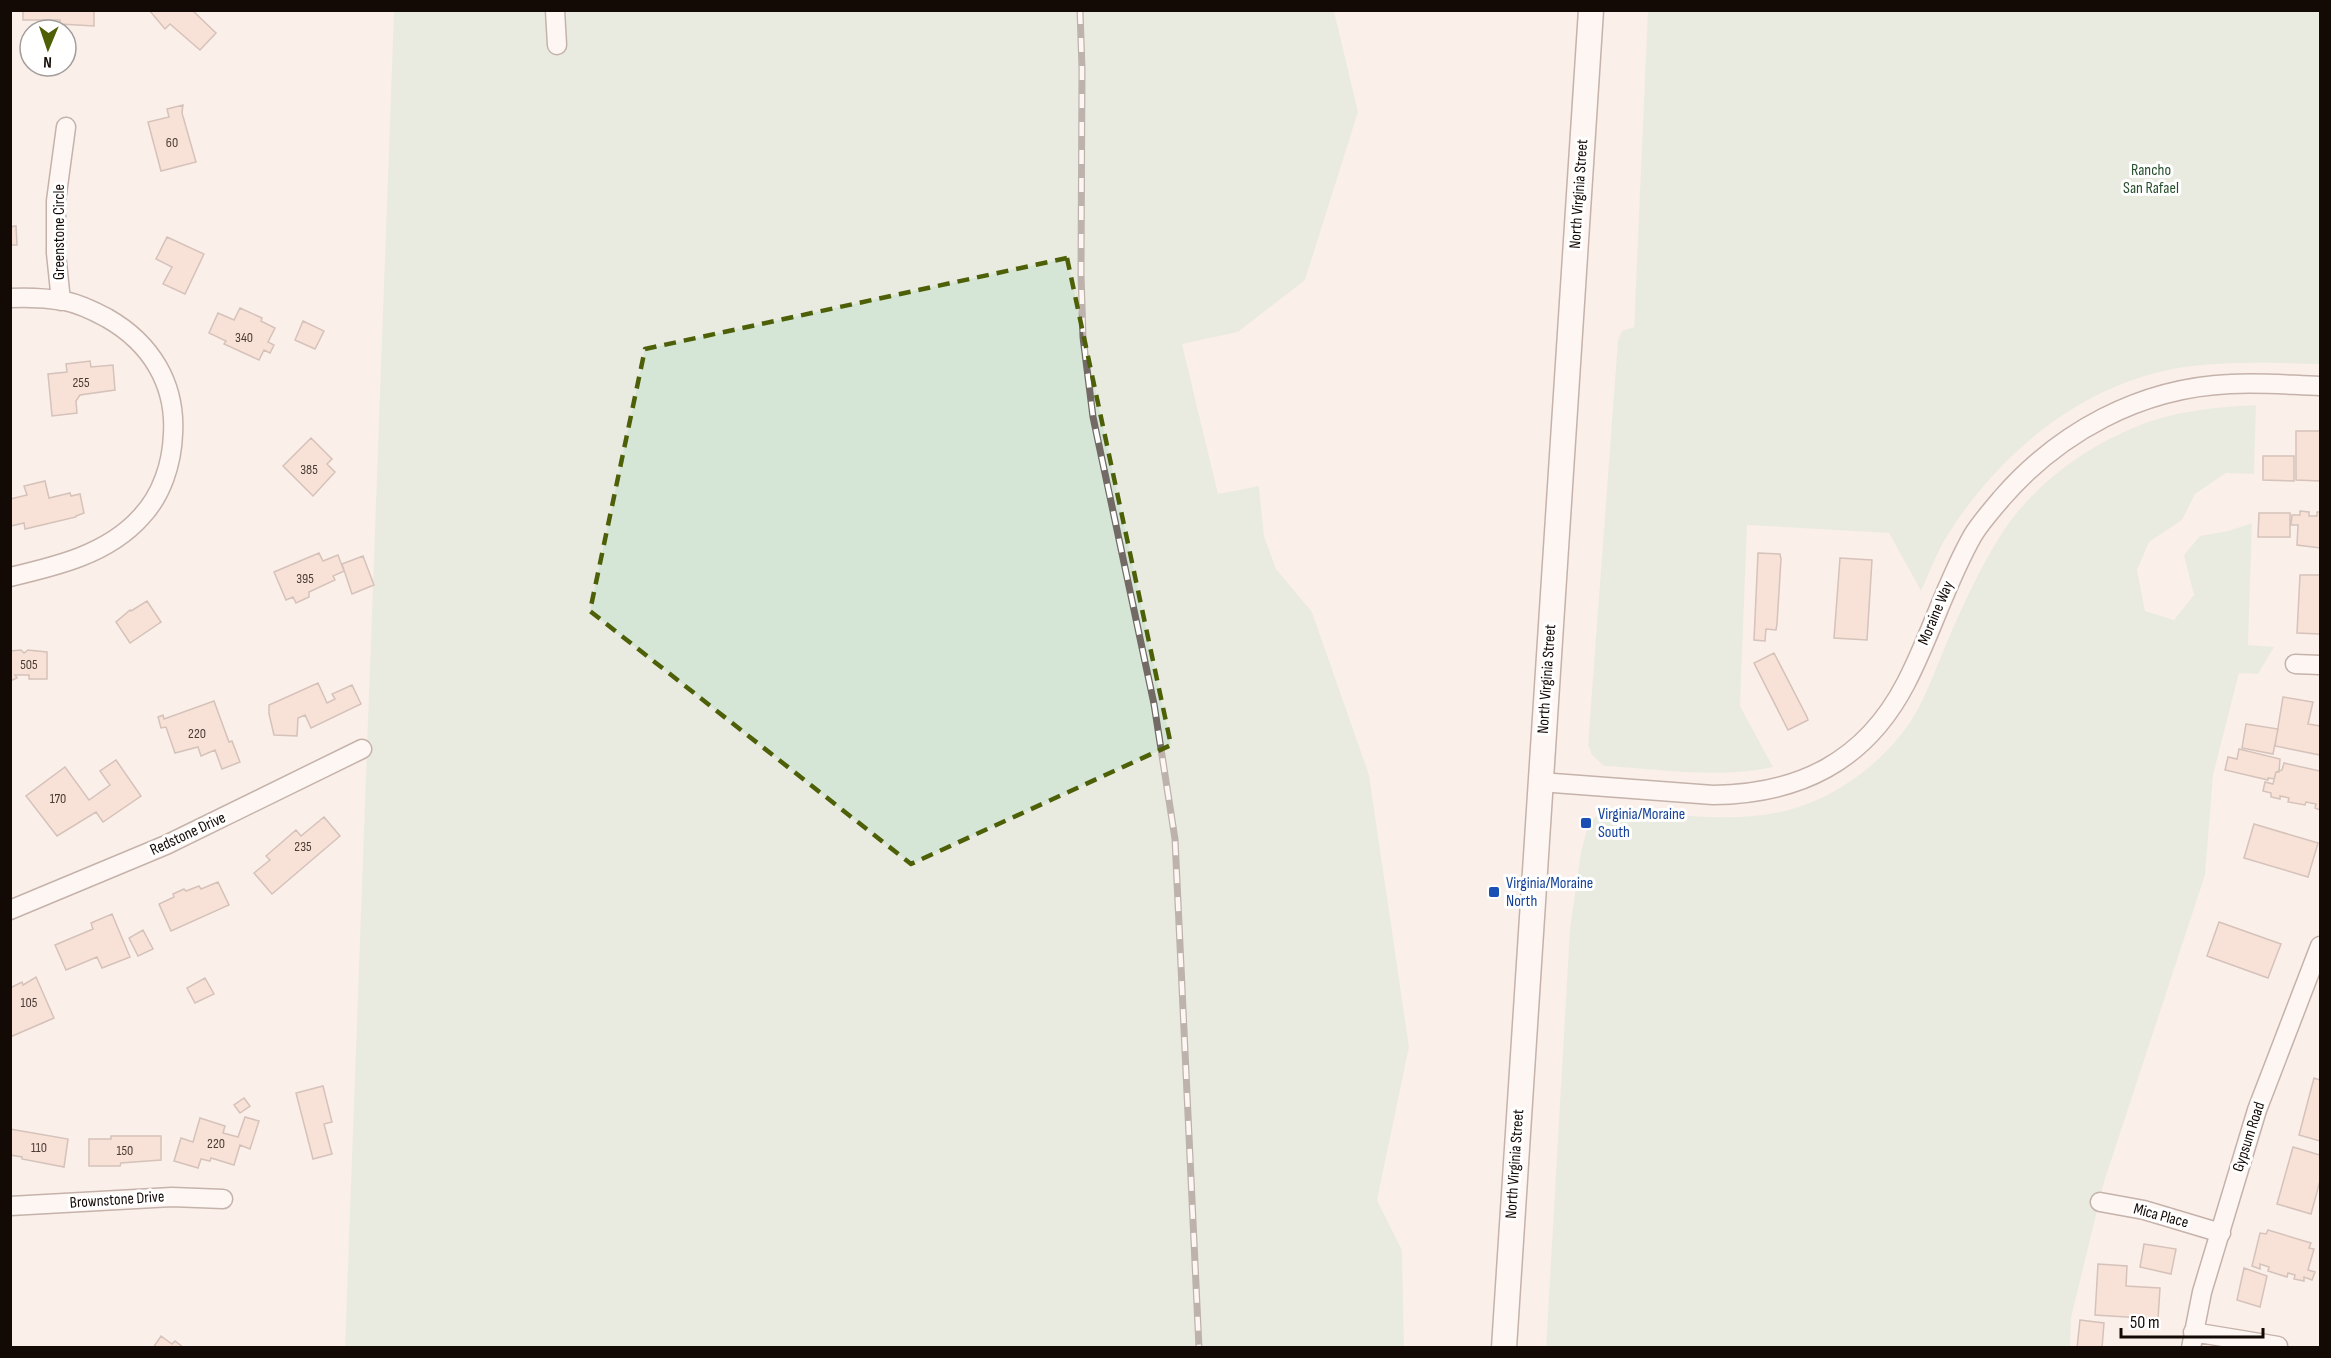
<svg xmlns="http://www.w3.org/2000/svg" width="2331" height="1358" viewBox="0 0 2331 1358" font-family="'Sofia Sans Condensed',sans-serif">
	<rect width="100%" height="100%" fill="#fbefea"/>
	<!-- green -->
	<path fill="#d5e6d6" d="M394,11H1334L1358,112L1305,280L1238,332L1182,344L1218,494L1259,486L1264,536L1276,569L1312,612L1369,775L1409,1047L1377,1200L1402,1250L1404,1347L345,1348Z
		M1648,11H2320V364C2278,363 2235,361 2193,366C2090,378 2003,448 1949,533C1937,551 1930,572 1921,591L1889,533L1747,525L1740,706L1773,767C1718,779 1659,769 1604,766L1592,755L1588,745L1618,340L1622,331L1634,327Z
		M2256,405L2254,474L2226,473L2195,494L2182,520L2149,542L2137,570L2145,611L2174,620L2194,595L2184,555L2200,536L2228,531L2252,523L2248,645L2274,647L2258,674L2239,673L2213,775L2205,875L2104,1182L2071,1318L2070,1347L1546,1348L1570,928L1581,852L1589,822L1603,812L1617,810C1684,814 1755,829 1819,799C1860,780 1899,746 1920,705C1930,685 1938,663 1947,642C1963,605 1980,567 2002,533C2036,481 2091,443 2148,422C2183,410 2220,407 2256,405Z"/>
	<!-- building -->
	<path fill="#f4d0c0" stroke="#a68c80" stroke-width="1.5" d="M23,10H94V26L60,24V20H23Z
		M149,10H192L216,33L200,50L170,24L165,29Z
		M183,105L182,113L196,162L161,171L148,122L169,117L167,109Z
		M16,226L17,245H10V227Z
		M167,237L204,254L185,294L163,284L172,267L156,259Z
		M240,308L262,318L261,321L275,328L268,342L274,345L270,353L264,350L259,360L224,344L226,341L209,333L218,313L234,320Z
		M303,321L324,331L315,349L295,340Z
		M90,361L91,367L113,365L115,390L80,395L76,401L77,413L52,416L48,374L67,372L66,364Z
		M2296,431H2320V481L2296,480Z
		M311,438L332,459L327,464L335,472L313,496L283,466Z
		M2263,456H2294V481L2263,480Z
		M45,481L49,498L70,493L71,496L80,494L84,513L76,516V517L25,529L24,523L11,526L10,499L27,495L24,486Z
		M2300,511L2309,512V516H2317V512H2320V548L2297,545L2298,525H2291L2292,515H2300Z
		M2259,513H2290V537H2258Z
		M319,553L323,561L338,555L344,571L333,576L335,580L309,592V597L296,603L293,597L286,600L274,572Z
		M1758,553L1780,554L1781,559L1777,624L1776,630L1766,629L1765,641L1754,640Z
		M363,556L374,585L352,594L342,564Z
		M1840,558L1872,560L1867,640L1834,638Z
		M2300,575H2320V634L2297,633Z
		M147,601L161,622L130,643L116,622L130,610L131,611Z
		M21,650L24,653L28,650L47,652V679H29V675H15L17,678L10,681V651Z
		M1774,653L1807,717L1808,720L1788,730L1754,663Z
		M318,683L327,703L335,699L332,694L352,685L361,704L311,728L305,715L298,718L297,736L274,735L269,714V705Z
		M2283,697L2313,702L2308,724L2320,726V755L2275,746Z
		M214,701L229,742L232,741L240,762L222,769L215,750L201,756L198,747L175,753L166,727L161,728L158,717L163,715L164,719Z
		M2246,724L2278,729L2273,754L2242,748Z
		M2239,749L2280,759L2279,772H2276L2274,779L2268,778V780L2225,770L2228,757L2237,759Z
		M116,760L141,796L103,822L96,812L57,836L26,796L65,767L89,800L110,785L100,771Z
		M2284,763L2320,771V810L2315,808L2316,804L2306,802L2305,805L2288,802L2289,798L2280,796V799L2271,797V793L2263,791L2265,782L2273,784L2276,772L2282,770Z
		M324,817L340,836L272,894L254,873L270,860L266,856L296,830L301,836Z
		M2254,824L2318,843L2308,877L2244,858Z
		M218,882L229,905L171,931L159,904L174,897L173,894L184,889L186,891L199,886L201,889Z
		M112,914L130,957L102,968L97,957L66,970L55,945L93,929L91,923Z
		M2219,922L2281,944L2268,978L2207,956Z
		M143,930L153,949L138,956L129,938Z
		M36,977L54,1018L10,1037V985L12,987L22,982L23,985Z
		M205,978L214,994L195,1003L187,988Z
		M2314,1078L2320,1080V1141L2299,1135Z
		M323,1086L332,1122L324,1124L332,1154L313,1159L296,1093Z
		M244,1098L250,1106L240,1113L234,1105Z
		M245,1117L259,1121L250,1149L240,1145L234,1165L211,1158L210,1161L201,1159L198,1168L174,1161L181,1138L193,1142L200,1118L225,1126L223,1133L238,1137Z
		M10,1129L68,1139L64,1167L22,1159V1157L10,1155Z
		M111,1136H161V1160L121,1163L120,1166H89V1139H111Z
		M2293,1147L2320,1155V1181L2311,1214L2277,1204Z
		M2268,1230L2311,1243L2309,1248L2314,1249L2308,1270L2315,1272L2312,1280L2304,1277V1281L2294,1279L2295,1275L2288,1273L2287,1277L2268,1271L2269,1267L2260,1264V1269L2252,1266L2260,1233L2266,1234Z
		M2144,1244L2176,1249L2171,1274L2140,1267Z
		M2098,1264L2127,1266L2126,1286L2160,1288L2158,1319L2095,1315Z
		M2244,1268L2267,1276L2260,1307L2237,1300Z
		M2080,1320L2104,1323L2102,1348H2077Z
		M161,1336L172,1344L175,1341L184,1348H153Z"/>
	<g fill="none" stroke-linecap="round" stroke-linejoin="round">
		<!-- minor casing -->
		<g stroke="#836a5f" stroke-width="21">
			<path id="minor" d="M555,10L557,45
				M10,298C29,297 47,298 65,301C80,304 94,311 107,318C151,343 176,384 173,434C172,463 162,495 141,517C108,554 57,566 10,577
				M61,301L56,253V201L66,127
				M2295,664L2320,665
				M1540,782L1713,795C1799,794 1865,762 1906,683C1931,635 1946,582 1973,535C1981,522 1992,510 2001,499C2059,432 2140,388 2230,384C2260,382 2290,385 2320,386
				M10,910L166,845L362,749
				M2100,1202L2144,1210L2221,1233
				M10,1206L172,1197L223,1199
				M2193,1332L2278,1346
				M2191,1348L2202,1292L2257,1110L2320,946"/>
		</g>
		<!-- major casing -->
		<g stroke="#836a5f" stroke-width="27">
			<path id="major" d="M1504,1348L1591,10"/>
		</g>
		<!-- minor -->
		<use href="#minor" stroke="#fff" stroke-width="18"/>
		<!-- major -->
		<use href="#major" stroke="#fff" stroke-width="24"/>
		<!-- rail casing -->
		<g stroke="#736965" stroke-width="7">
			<path id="rail" d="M1080,10L1082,69L1081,274L1083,337L1093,417L1154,704L1175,839L1199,1348"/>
		</g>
		<!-- rail -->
		<use href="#rail" stroke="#fff" stroke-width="4.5" stroke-dasharray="14" stroke-linecap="butt"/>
	</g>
	<!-- marked area -->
	<path d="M0 0H2331V1358H0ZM1067,258L1171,745L911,864L590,611L645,349Z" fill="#fbefea" fill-opacity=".55" fill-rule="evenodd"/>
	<path fill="none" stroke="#4e6007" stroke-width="4.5" stroke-dasharray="12 8" stroke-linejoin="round" d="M1067,258L1171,745L911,864L590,611L645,349Z"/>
	<!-- markers -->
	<g fill="#1a4fb4" stroke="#fff" stroke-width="2">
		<rect x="1580" y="817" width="12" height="12" rx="3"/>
		<rect x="1488" y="886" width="12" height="12" rx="3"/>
	</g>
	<g text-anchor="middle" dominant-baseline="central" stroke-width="6" stroke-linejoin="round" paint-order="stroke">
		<!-- number labels -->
		<g font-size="14" fill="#4b3c34">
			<text x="172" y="142">60</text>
			<text x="244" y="337">340</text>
			<text x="81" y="382">255</text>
			<text x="309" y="469">385</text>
			<text x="305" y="578">395</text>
			<text x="29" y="664">505</text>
			<text x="197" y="733">220</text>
			<text x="58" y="798">170</text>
			<text x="303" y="846">235</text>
			<text x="29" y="1002">105</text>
			<text x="216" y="1143">220</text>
			<text x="39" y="1147">110</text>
			<text x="125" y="1150">150</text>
		</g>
		<!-- park labels -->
		<g font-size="16" fill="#264f2c" stroke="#fff">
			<text x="2151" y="170">Rancho<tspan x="2151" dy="18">San Rafael</tspan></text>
		</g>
		<!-- street labels -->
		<g font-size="16" fill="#130a06" stroke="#fff">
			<text transform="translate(1579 194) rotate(-86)">North Virginia Street</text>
			<text transform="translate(59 232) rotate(-90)">Greenstone Circle</text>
			<text transform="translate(1936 613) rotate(-67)">Moraine Way</text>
			<text transform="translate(1547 679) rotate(-86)">North Virginia Street</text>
			<text transform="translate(188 834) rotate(-25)">Redstone Drive</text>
			<text transform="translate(2249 1137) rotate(-72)">Gypsum Road</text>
			<text transform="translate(1515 1164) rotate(-86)">North Virginia Street</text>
			<text transform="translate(117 1200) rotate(-4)">Brownstone Drive</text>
			<text transform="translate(2161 1216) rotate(15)">Mica Place</text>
		</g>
		<!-- transit labels -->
		<g font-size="16" fill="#164399" stroke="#fff" text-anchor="start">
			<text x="1598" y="814">Virginia/Moraine<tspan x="1598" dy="18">South</tspan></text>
			<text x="1506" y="883">Virginia/Moraine<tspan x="1506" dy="18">North</tspan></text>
		</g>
	</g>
	<!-- border -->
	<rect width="2331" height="1358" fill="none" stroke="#130a06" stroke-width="24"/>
	<!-- north arrow -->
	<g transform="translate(48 48) rotate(182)"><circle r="28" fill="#ffffff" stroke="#a19d9b" stroke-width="1.5"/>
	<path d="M0-4.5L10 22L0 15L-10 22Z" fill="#4e6007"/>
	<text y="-9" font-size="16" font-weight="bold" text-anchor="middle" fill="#130a06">N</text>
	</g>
	<!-- scale -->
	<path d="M2121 1328v9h142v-9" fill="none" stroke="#130a06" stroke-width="3"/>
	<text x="2130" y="1328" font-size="18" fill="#130a06" stroke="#ffffff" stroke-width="4.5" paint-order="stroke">50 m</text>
</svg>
